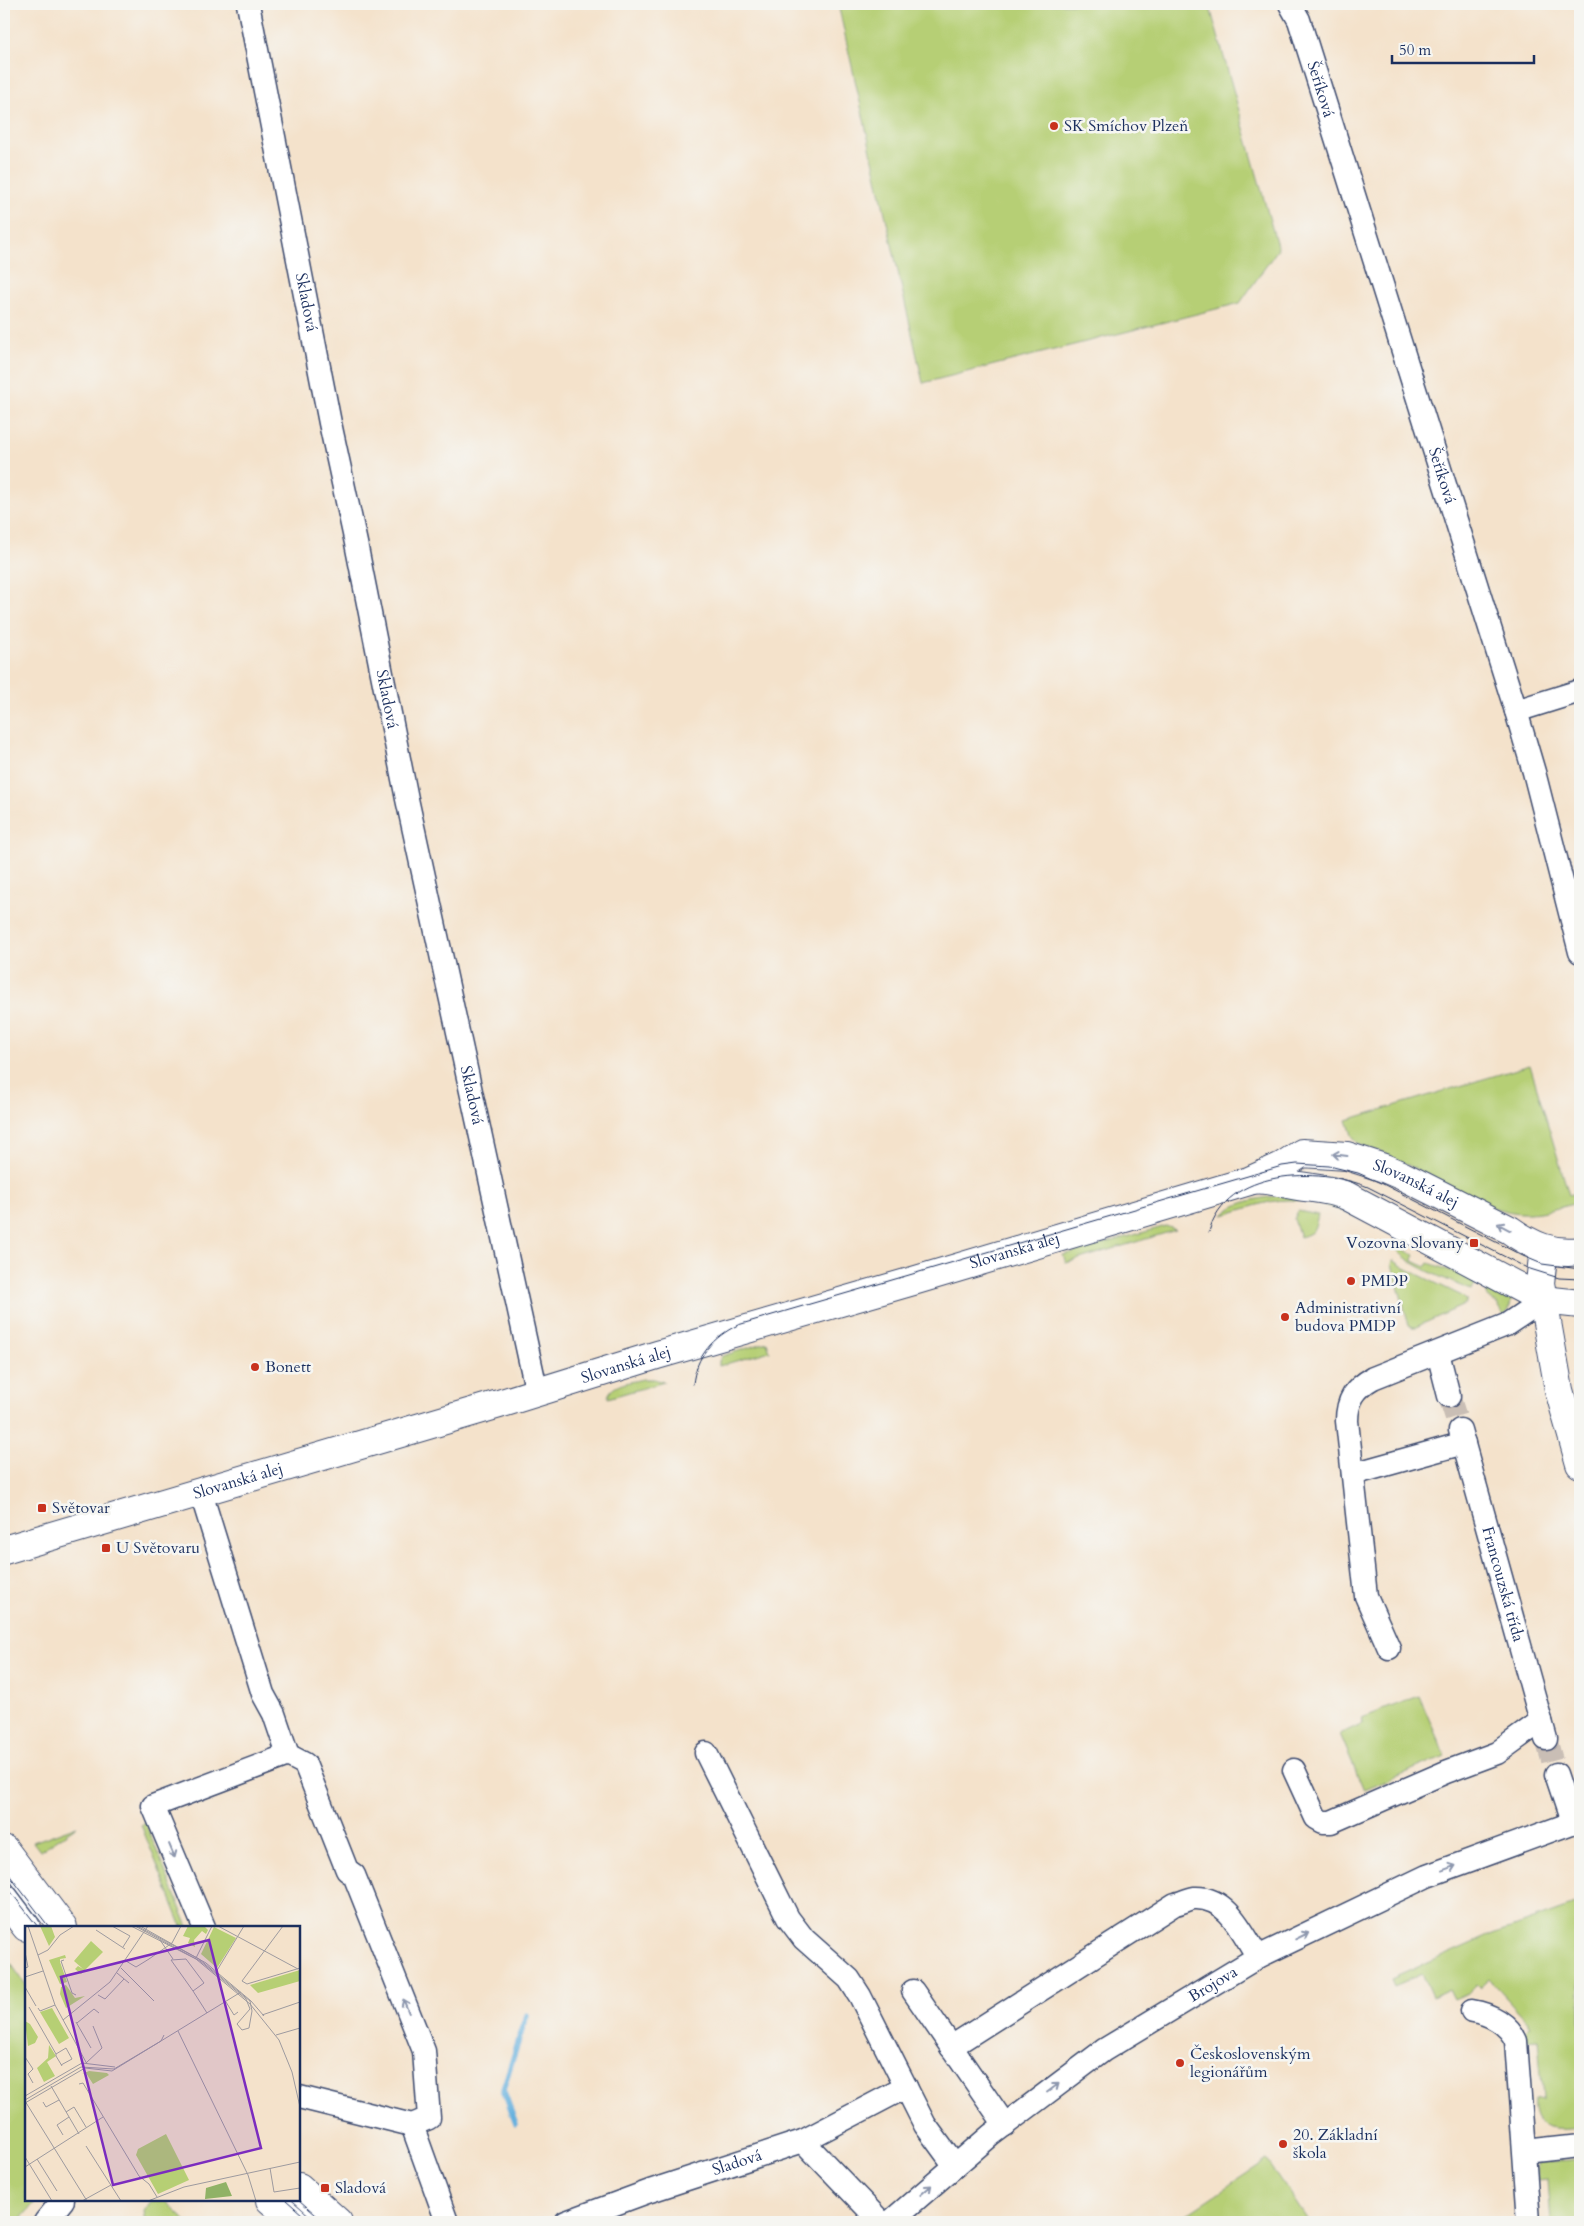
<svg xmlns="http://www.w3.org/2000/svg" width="1584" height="2226" viewBox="0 0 1584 2226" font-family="Cardo,serif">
	<rect width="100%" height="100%" fill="#f6f6f2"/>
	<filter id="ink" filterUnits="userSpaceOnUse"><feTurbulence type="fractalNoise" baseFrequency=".02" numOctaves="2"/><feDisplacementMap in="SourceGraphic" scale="10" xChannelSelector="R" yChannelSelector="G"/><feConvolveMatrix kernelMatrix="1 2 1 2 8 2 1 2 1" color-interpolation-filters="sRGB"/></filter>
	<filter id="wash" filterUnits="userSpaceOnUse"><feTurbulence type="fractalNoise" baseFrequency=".0096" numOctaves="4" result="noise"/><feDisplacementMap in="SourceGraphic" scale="20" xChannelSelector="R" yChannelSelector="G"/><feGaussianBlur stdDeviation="1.12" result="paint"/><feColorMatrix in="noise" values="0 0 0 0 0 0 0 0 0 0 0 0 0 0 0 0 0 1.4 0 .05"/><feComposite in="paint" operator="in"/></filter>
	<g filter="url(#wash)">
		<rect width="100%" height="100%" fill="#f4e2cb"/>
		<!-- green -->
		<path fill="#b6cf74" stroke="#687f69" d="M838,4H1209L1278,249L1240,303L923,383Z
			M1530,1065L1569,1195L1580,1192V1202C1543,1212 1527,1219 1489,1206L1386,1154L1360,1145L1353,1138L1347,1120Z
			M1297,1194H1307L1367,1219C1342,1211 1315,1200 1288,1200C1266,1200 1244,1210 1223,1215C1240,1197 1274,1197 1297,1194Z
			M1298,1211L1318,1215C1314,1230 1315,1233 1300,1237L1294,1219Z
			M1166,1226L1176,1230L1066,1263L1063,1255Z
			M1393,1244L1414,1255L1413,1261L1426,1267L1429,1263L1471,1278L1475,1281V1285L1471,1290C1449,1280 1404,1265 1393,1244Z
			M1393,1260L1405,1268L1462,1296L1466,1300V1304L1416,1327H1412L1409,1325L1392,1264Z
			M1491,1280L1512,1297L1509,1310L1504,1316L1497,1304L1487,1297V1288Z
			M767,1342L770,1351L719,1366V1361L722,1356Z
			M643,1379H654L664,1382L608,1398C609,1384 631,1382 643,1379Z
			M1419,1696L1445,1756L1364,1790L1340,1734L1363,1723L1362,1718Z
			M146,1823L148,1829L188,1927H182L141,1825Z
			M77,1826L40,1851L33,1842Z
			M1580,1903V2128C1555,2131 1531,2132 1534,2099L1543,2098L1538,2040L1522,2041V2034L1531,2025L1489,1979L1479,1988L1476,1985L1468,1993L1454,1999L1449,1989L1432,1997L1422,1974L1394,1986L1391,1979L1488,1936Z
			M4,1954L26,1985V2200H37L18,2222H4Z
			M1580,2159V2222H1550L1547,2180L1537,2181L1536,2163Z
			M1267,2160L1307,2219L1303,2222H1174Z
			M153,2200H165L187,2222H146L144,2211Z"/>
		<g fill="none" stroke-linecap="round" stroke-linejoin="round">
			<!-- stream -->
			<path stroke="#65b0de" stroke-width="5.5" d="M516,2124L503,2089L527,2015"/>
		</g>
	</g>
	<g filter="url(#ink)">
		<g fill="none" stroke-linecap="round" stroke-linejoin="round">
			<!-- street-tunnel -->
			<path stroke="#c9beb5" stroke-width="22" stroke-dasharray="22 11" stroke-linecap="butt" d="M1449,1396L1460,1430
				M1546,1739L1556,1774"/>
			<!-- street casing -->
			<g stroke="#3c4a6e" stroke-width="25">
				<g id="street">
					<path id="s1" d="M248,4L330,423L356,543L407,799L537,1393"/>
					<path id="s2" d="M1290,4L1299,20L1516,711L1534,772L1580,952"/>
					<path d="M1516,711L1580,691"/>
					<path d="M1438,1353L1449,1396"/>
					<path id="s3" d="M1460,1430L1546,1739"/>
					<path d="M1353,1474L1464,1443"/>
					<path d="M201,1493L263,1694L274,1714L288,1755"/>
					<path d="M1389,1648L1366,1596L1347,1421C1347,1400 1355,1388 1373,1378L1506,1325L1543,1300"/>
					<path d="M706,1753L788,1918L804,1939L849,1979L860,1996L925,2125L955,2166"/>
					<path d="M1294,1770L1316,1818L1323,1822H1331L1446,1772L1497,1753L1541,1721"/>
					<path d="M1556,1774L1572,1822"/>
					<path d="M204,1927L153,1806L288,1755L305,1764L347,1870L354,1875L424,2051L429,2118L412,2125L299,2097"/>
					<path d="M913,1991L1005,2125"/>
					<path d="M1472,2011C1491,2014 1509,2024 1516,2041L1529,2222"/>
					<path d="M951,2047L1175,1904C1181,1903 1188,1899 1194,1898C1228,1896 1243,1934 1258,1957"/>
					<path d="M412,2125L447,2222"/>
					<path d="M803,2141L906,2087"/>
					<path d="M1525,2152L1580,2146"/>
					<path d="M45,2222L63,2200"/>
					<path id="s4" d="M566,2222L650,2191L803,2141L881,2222"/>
					<path id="s5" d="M890,2222L991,2135L1104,2050L1258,1957L1427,1876L1580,1820"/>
				</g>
			</g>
			<!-- secondary casing -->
			<g stroke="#3c4a6e" stroke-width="30">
				<g id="secondary">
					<path d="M1253,1180C1266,1178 1275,1182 1288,1184C1310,1189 1324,1187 1347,1196L1543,1300L1580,1304"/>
					<path d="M1547,1250L1543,1257L1540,1283L1559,1390L1580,1464"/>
					<path id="s6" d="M4,1550L499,1404L657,1355L913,1281L1249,1181L1282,1166L1302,1153L1347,1156L1384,1168L1403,1176L1510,1230C1531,1245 1553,1255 1580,1251"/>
					<path d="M4,1849L63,1927"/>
					<path d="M4,1898L26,1927"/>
					<path d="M299,2187L338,2222"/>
					<path d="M270,2200L295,2222"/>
				</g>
			</g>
			<!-- street -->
			<use href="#street" stroke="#fff" stroke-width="22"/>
			<!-- secondary -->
			<use href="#secondary" stroke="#fff" stroke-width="28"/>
			<!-- tram -->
			<path stroke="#1b2f5e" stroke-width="1" d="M1209,1232C1225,1168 1319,1167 1368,1187L1527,1268L1559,1278L1580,1279
				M693,1384C696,1356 713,1337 738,1325L1282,1166L1297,1164L1329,1166L1358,1173L1383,1184L1523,1256L1542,1264L1580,1269
				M4,1868L49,1927
				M4,1883L38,1927
				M286,2200L311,2222
				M299,2200L324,2222"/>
		</g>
		<!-- one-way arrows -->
		<defs><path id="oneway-shaft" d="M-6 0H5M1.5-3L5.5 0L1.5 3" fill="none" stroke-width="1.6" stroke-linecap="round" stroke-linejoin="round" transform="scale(1.25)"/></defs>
		<g stroke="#8d97ae">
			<use href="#oneway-shaft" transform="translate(1340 1155) rotate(-173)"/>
			<use href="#oneway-shaft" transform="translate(1504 1227) rotate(-152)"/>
			<use href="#oneway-shaft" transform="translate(172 1851) rotate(67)"/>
			<use href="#oneway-shaft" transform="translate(1449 1868) rotate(-20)"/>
			<use href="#oneway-shaft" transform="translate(1302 1936) rotate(-26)"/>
			<use href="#oneway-shaft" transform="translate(406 2006) rotate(-112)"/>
			<use href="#oneway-shaft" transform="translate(1053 2088) rotate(-37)"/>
			<use href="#oneway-shaft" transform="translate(926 2190) rotate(-41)"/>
		</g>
	</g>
	<!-- markers -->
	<g fill="#c8321e" stroke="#f6f6f2" stroke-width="2">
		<circle cx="1054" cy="126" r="5"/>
		<rect x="1469" y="1238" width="10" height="10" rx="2.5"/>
		<circle cx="1351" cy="1281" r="5"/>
		<circle cx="1285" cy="1317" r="5"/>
		<circle cx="255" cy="1367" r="5"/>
		<rect x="37" y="1503" width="10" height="10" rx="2.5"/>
		<rect x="101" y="1543" width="10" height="10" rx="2.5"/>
		<circle cx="1180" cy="2063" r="5"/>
		<circle cx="1283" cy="2144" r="5"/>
		<rect x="320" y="2183" width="10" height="10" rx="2.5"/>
	</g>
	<g text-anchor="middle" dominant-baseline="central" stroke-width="5" stroke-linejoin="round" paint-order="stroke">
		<!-- street labels -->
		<g font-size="16" fill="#1b2f5e" stroke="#f6f6f2">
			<text stroke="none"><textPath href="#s2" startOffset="91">Šeříková</textPath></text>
			<text stroke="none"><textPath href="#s1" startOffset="304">Skladová</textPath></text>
			<text stroke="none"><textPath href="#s2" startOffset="496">Šeříková</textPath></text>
			<text stroke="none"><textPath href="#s1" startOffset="709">Skladová</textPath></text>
			<text stroke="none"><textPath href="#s1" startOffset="1114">Skladová</textPath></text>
			<text stroke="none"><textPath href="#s6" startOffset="1478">Slovanská alej</textPath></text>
			<text stroke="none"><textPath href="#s6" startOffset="1054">Slovanská alej</textPath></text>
			<text stroke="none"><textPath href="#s6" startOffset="649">Slovanská alej</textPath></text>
			<text stroke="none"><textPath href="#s6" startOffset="244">Slovanská alej</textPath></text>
			<text stroke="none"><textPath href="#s3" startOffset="160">Francouzská třída</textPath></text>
			<text stroke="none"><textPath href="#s5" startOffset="402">Brojova</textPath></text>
			<text stroke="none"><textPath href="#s4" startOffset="181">Sladová</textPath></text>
		</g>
		<!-- poi labels -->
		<g font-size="16" fill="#1b2f5e" stroke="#f6f6f2" text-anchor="start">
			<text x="1064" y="126">SK Smíchov Plzeň</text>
			<text x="1464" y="1243" text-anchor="end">Vozovna Slovany</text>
			<text x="1361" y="1281">PMDP</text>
			<text x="1295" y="1308">Administrativní<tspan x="1295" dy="18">budova PMDP</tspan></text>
			<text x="265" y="1367">Bonett</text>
			<text x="52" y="1508">Světovar</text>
			<text x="116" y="1548">U Světovaru</text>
			<text x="1190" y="2054">Československým<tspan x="1190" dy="18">legionářům</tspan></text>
			<text x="1293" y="2135">20. Základní<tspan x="1293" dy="18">škola</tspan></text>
			<text x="335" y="2188">Sladová</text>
		</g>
	</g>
	<!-- overview -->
	<g transform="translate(25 1926)">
		<rect width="275" height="275" fill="#f4e2cb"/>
		<path d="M15,0H26L30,11L24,20ZM163,0H179L183,4L181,8L177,5L169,14L170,21L163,17L165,12L158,10ZM189,1L211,12L192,42L176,28ZM66,15L78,26L56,48L50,43L53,40L58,43L49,35ZM40,29L41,32L35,33V36L42,56L35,58L24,34ZM275,44V55L233,67L225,59ZM41,59L50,72L60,70L41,82L35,68L36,61ZM27,82L44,112L34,118L15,86ZM0,95L5,98L13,111L10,117L3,120ZM24,119L31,130L22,136L30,150L19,156L12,142L23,132ZM64,145L82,147L84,149L68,158L61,147L57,148ZM141,208L164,254L133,268L111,229L113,223Z" fill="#b6cf74"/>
		<path d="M201,256L207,270L180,273L181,262Z" fill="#90b266"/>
		<path fill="none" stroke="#9d9a9f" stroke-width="1" d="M3,0L30,79L62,138M87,0L105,10L98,21M106,0L171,33L225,78L254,114L267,146L275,181M110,0L175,35L221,73L225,83L212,98L217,104L224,102L227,85L225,75L174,33L112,0M115,0L181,37L226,75L239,90M193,0L273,43M258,0L217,55L222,58L275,42M71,4L100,23M135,14L148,33M0,26L3,41L0,42M13,29L23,24L35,9L49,0M171,32L187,0M161,33L179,57L168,65L146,34ZM39,34L36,35L47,67L51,69M101,35L111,41L124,33L147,17L156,0M96,42L129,75M191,46L219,0M92,47L104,57M0,51L18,45M0,61L11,80M168,65L182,87M73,69L80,73L99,53M201,76L209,89L213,86M4,81L31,128M13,82L15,85L30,79M237,89L275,76M38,94L85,56L123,0M51,96L66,122M52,97L69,83L74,87M153,105L223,249L231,275M251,109L275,102M0,131L8,143L3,148L8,157M61,137L77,122L68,100M36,139L47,133L41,122L31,128V130L37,140M54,158L58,157L114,250L124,258L132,271M26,160L54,208M0,170L57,137L90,141M0,174L56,141L89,143L136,115L139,109M0,175L62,275M18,176L21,181L34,174M0,177L60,142L87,145L216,66M41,186L49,181L61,201M38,209L32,199L44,191M61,220L96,275M0,231L27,275M12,233L32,265M0,241L78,191M245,242L249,266L275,262M57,275L86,259M123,275L159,261L275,236"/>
		<path fill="#7b2cbf" fill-opacity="0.15" stroke="#7b2cbf" stroke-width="2.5" d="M184,14L236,222L88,259L36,51Z"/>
		<rect width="275" height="275" fill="none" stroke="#1b2f5e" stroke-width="2.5"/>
	</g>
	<!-- margin -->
	<rect width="1584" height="2226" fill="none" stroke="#f6f6f2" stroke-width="20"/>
	<!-- scale -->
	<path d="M1392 55v8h142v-8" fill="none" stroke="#1b2f5e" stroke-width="2.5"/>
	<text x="1399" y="55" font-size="15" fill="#1b2f5e" stroke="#f6f6f2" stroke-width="4" paint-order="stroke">50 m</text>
</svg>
